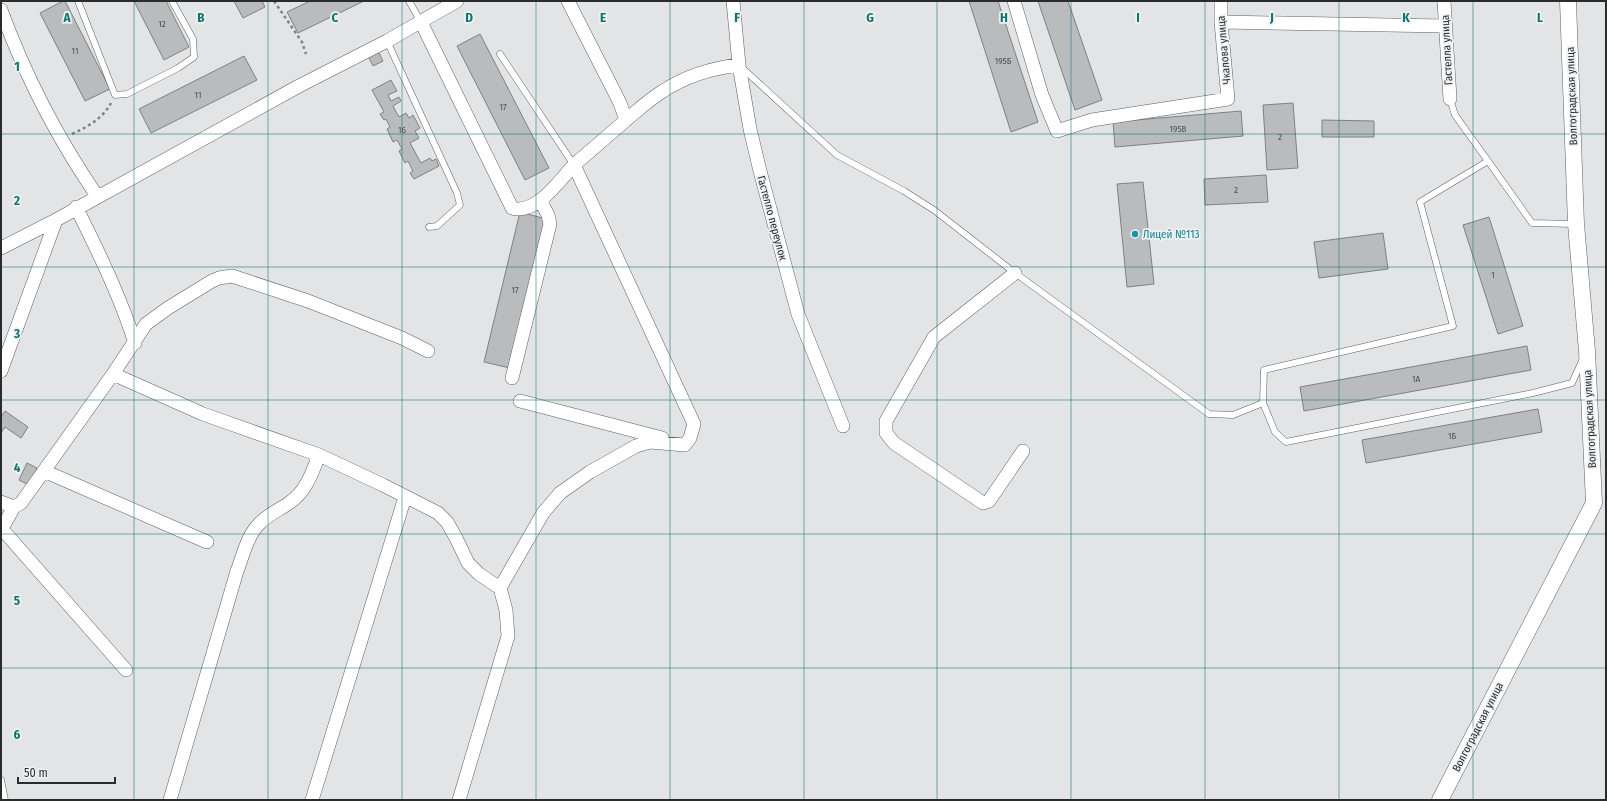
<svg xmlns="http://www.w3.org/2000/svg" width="1607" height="801" viewBox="0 0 1607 801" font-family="'Fira Sans Condensed',sans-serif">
	<rect width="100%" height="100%" fill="#e2e4e6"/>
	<!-- building -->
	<path fill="#babbbd" stroke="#7e8081" d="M63,1H65L110,89L85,101L40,13Z
		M134,1H166L189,47L164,60Z
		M234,1H262L265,7L243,18Z
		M310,1H364L298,33L287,12Z
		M969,1H998L1038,122L1011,132Z
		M1038,1H1068L1102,100L1075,110Z
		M480,34L549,168L525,180L457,46Z
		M376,47L383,61L373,66L366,52Z
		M244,56L257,80L151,133L139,109Z
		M391,80L397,91L388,95L391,101L399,97L401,101L393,106L399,117L406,113L409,118L413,115L420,128L415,131L419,138L410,143L421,163L430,158L432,161L436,159L439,166L414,179L410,173L413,171L408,161L405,163L399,151L402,149L397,140L393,142L387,129L390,127L386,119L384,120L380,114L384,112L372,90Z
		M1293,103L1298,168L1267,170L1263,105Z
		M1241,111L1243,136L1115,147L1113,122Z
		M1322,120L1374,121V137H1322Z
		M1266,175L1268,202L1205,205L1204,179Z
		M1143,182L1154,284L1127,287L1117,184Z
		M520,212L546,219L510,368L484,362Z
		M1489,217L1523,326L1498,334L1463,225Z
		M1383,233L1388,269L1319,278L1314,242Z
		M1527,346L1531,370L1304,411L1300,387Z
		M1538,409L1542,432L1366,463L1362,440Z
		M5,411L28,427L21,438L5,427L1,433V417Z
		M27,463L37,468L29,485L19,480Z"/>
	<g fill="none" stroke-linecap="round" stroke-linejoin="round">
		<!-- service casing -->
		<g stroke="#5d5f61" stroke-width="7">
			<path id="service" d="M78,1L115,95L127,94L178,68L194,57L193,39L172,1
				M409,1L421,22
				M387,41L457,193L460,205L437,226L429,227
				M500,54L574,165
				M740,66L837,155L904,191L934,210L1015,273L1209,414L1233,415L1263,403
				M1450,99L1455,115L1488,161
				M1575,224L1532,223L1488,161L1420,202L1453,326L1264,370L1263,403L1275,432L1286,442L1533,393L1572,383L1582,361
				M1,780L5,800"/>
		</g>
		<!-- minor casing -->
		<g stroke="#5d5f61" stroke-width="14">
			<path id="minor" d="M568,1L620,103L626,120C638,110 650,99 663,91C686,76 713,68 739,65
				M733,1L739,65L750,129L760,171L798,314L843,426
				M1014,1L1042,95L1057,131L1092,120L1228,99L1221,22V1
				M1444,1L1450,99
				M1,10C26,78 56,136 97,196
				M421,22L512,208C536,215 559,181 574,165
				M1221,22L1445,26
				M76,207C98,251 120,296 135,343
				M1,248L56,220L299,86L387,41L457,1
				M1015,273L934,337L886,421V433L894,443L983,503L989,501L1023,451
				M1,371L56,220
				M113,374L203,414L319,455L383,485L438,513L447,522L456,538L468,563L479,574L500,588
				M512,378L550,224L548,215L540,200
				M520,401L662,438
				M44,471L207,542
				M1,502L14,507L21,503L113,374L146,324L168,308L212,281L219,278L232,276L308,301L402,338L428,351
				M2,529L126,670
				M1,530L14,507
				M170,800L237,571C243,556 247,536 259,524C267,515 279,510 289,503C306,492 312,473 319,455
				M312,800L405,497
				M459,800L508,636L506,610L500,588L543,513L560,493L590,472L636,446L650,442L685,445L690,438L694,424L574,165L626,120"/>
		</g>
		<!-- tertiary casing -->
		<g stroke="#5d5f61" stroke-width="17">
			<path id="tertiary" d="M1440,800L1594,503L1587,351L1576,224L1568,1"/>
		</g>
		<!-- path -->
		<path stroke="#828384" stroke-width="2.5" stroke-dasharray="3 3" stroke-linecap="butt" d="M274,1L302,42L306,54
			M72,134C89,126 102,119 111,103"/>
		<!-- service -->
		<use href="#service" stroke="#fff" stroke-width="6"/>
		<!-- minor -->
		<use href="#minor" stroke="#fff" stroke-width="13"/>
		<!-- tertiary -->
		<use href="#tertiary" stroke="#fff" stroke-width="16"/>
	</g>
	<!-- grid -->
	<path fill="none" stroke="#0f766e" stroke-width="1" stroke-opacity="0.55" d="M134,1V800M268,1V800M402,1V800M536,1V800M670,1V800M804,1V800M937,1V800M1071,1V800M1205,1V800M1339,1V800M1473,1V800M1,134H1606M1,267H1606M1,400H1606M1,534H1606M1,668H1606"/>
	<!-- markers -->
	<circle fill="#0f9aa8" stroke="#eff1f3" stroke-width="1.5" cx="1135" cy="234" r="4"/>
	<g text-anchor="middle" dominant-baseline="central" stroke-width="3.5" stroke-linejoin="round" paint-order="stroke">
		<!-- number labels -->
		<g font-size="9" fill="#4e4f50">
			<text x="162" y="24">12</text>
			<text x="75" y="51">11</text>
			<text x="1003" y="61">195Б</text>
			<text x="198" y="95">11</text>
			<text x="503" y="107">17</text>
			<text x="1178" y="129">195В</text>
			<text x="402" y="130">16</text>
			<text x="1280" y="137">2</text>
			<text x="1236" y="190">2</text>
			<text x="1493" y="275">1</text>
			<text x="515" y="290">17</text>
			<text x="1416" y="379">1А</text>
			<text x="1452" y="436">1Б</text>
		</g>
		<!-- street labels -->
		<g font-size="11" fill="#2a2b2b" stroke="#eff1f3">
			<text transform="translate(1224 50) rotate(-95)">Чкалова улица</text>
			<text transform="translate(1447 50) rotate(-93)">Гастелла улица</text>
			<text transform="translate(1572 96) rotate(-92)">Волгоградская улица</text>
			<text transform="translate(772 218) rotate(75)">Гастелло переулок</text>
			<text transform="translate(1590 419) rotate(-93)">Волгоградская улица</text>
			<text transform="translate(1478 727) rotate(-63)">Волгоградская улица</text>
		</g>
		<!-- culture labels -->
		<g font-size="11" fill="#0d838f" stroke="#eff1f3" text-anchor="start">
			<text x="1143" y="234">Лицей №113</text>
		</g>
	</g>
	<g font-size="13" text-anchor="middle" font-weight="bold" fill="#0f766e" stroke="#eff1f3" stroke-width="3.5" stroke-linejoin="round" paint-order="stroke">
		<text x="67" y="22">A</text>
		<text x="201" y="22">B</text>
		<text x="335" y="22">C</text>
		<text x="469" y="22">D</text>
		<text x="603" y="22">E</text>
		<text x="737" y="22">F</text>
		<text x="870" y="22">G</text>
		<text x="1004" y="22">H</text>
		<text x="1138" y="22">I</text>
		<text x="1272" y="22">J</text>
		<text x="1406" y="22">K</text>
		<text x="1540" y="22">L</text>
		<text x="17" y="71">1</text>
		<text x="17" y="205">2</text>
		<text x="17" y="338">3</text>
		<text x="17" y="472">4</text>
		<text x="17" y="605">5</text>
		<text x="17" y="739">6</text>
	</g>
	<!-- border -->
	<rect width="1607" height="801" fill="none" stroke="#2a2b2b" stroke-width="4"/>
	<!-- scale -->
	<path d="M18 777v6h97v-6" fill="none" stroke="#2a2b2b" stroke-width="2"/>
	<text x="24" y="777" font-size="12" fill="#2a2b2b" stroke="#eff1f3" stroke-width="3" paint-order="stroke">50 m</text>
</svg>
